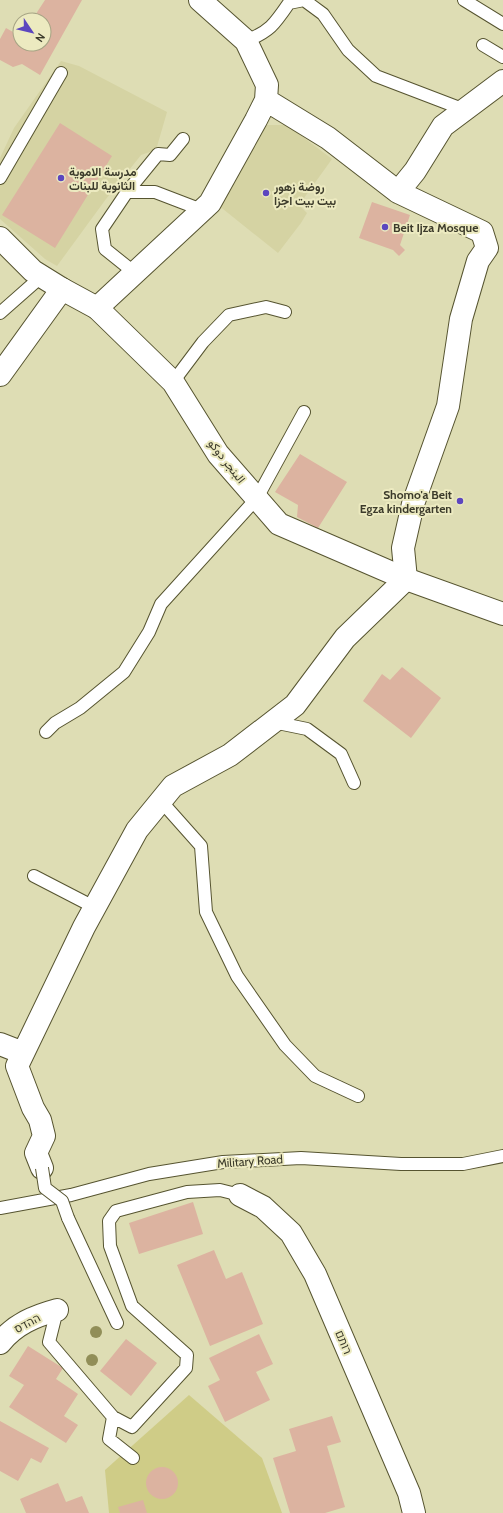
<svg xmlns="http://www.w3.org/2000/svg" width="503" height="1513" viewBox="0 0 503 1513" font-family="Cabin,Vazirmatn,Heebo,sans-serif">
	<rect width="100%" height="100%" fill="#deddb4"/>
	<!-- built -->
	<path fill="#d5d3a3" d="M61,61L79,66L167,112L156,150L141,155L106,199L57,266L45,259L0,219V158L14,128Z
		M267,125H287L332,159L299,205L307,213L301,223L278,253L218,205Z"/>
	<!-- green -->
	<path fill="#cfcc87" d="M189,1395L262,1458L282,1513H109L105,1470Z"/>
	<!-- building -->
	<path fill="#dcb3a0" d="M45,0H82L40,75L22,64L13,67L0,60V39L6,28L20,36V44H44V20H32Z
		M60,123L112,156L55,248L2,215Z
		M372,202L410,215L400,245L405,250L399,256L393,250L359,238Z
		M300,454L347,482L318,528L297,517L298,505L275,492Z
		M402,667L441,698L411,738L363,701L382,674L390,680Z
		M193,1202L203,1234L139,1254L129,1223Z
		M214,1250L226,1279L242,1272L263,1324L210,1346L177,1265Z
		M259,1334L273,1364L256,1372L270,1400L225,1422L208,1386L220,1380L209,1358Z
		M126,1339L157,1363L131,1396L100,1371Z
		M28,1346L63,1368L56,1379L78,1394L64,1416L78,1425L66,1443L9,1407L24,1385L9,1376Z
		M332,1416L341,1442L327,1446L345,1507L325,1513H290L273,1458L296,1451L289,1429Z
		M0,1421L49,1448L41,1463L31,1458L18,1481L0,1471Z
		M146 1483a16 16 0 1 1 32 0a16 16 0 1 1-32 0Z
		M58,1483L66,1502L82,1496L89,1513H26L20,1499Z
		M143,1500L147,1513H120L118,1507Z"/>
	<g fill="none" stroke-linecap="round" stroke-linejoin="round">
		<!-- lane casing -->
		<g stroke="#565430" stroke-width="14">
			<path id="lane" d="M464,0L503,24
				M246,41C270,31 274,25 289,3L304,0L323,14L348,50L376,76L465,110
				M483,45L503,57
				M0,178L61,73
				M127,192H155L202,210
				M135,273L105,249L102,229L127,192L158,154L170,155L183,139
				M0,313L42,276
				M173,382L203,342L229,315L266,307L285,312
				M273,722L307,729L341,754L354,783
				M46,732L55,723L80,708L124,672L149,632L161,604L257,498L304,412
				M161,801L201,846L206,912L237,976L285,1045L315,1076L358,1096
				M34,876L94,907
				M0,1208L71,1195L149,1174L223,1162L301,1158L401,1164H463L503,1156
				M68,1218L117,1323
				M57,1310L49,1342L113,1417L132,1427L186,1368L187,1355L132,1306L110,1246L109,1221L116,1211L187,1192L220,1190L240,1195
				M113,1417L109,1439L133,1458"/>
		</g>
		<!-- street casing -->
		<g stroke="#565430" stroke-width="24">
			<path id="street" d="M266,100L328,138L398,192
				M97,308L210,203L256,120L266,100L267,85L246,41L200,0
				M0,375L62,289
				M0,1044L23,1053
				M42,1168L36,1153L44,1136L40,1120L33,1108L17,1066L84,927L137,830L173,786L230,755L295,705L345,638L406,579L403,548L413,504L448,406L461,319L478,261L487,248L482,232L398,192L415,171L443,126L503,81
				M240,1195L263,1207L291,1233L315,1274L409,1493L414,1513
				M0,1343C15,1324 35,1316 57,1310"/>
		</g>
		<!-- secondary casing -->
		<g stroke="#565430" stroke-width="24">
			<path id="secondary" d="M0,238L33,271L62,289L97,308L173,382L218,454L279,524L406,579L503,614"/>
		</g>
		<!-- lane -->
		<use href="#lane" stroke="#fff" stroke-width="12"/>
		<!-- street -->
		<use href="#street" stroke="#fff" stroke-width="22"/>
		<!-- secondary -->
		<use href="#secondary" stroke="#fff" stroke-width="22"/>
		<!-- lane-bridge casing -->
		<g stroke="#565430" stroke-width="14" stroke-linecap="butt">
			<path id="lane-bridge" d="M42,1168L45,1188L62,1201L68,1218"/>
		</g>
		<!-- lane-bridge -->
		<use href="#lane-bridge" stroke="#fff" stroke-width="12"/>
	</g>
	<!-- trees -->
	<g fill="#918e58">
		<circle cx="96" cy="1332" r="6"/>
		<circle cx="92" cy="1360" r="6"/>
	</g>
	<!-- markers -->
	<g fill="#5c46bf" stroke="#eceac0" stroke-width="1.5">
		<circle cx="61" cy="178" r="4"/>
		<circle cx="266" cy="193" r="4"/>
		<circle cx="385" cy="227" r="4"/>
		<circle cx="460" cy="501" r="4"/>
	</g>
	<g text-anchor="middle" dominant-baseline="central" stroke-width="4" stroke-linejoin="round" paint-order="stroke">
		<!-- poi labels -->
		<g font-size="12" font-weight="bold" fill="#3c3b2b" stroke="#eceac0" text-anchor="start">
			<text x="69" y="171">مدرسة الاموية<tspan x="69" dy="14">الثانوية للبنات</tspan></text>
			<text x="274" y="186">روضة زهور<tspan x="274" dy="14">بيت بيت اجزا</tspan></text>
			<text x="393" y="227">Beit Ijza Mosque</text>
			<text x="452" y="494" text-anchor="end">Shomo'a Beit<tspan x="452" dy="14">Egza kindergarten</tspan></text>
		</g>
		<!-- street labels -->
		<g font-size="12" fill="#3c3b2b" stroke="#eceac0">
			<text transform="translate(227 461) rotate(52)">البنجر دوكو</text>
			<text transform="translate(250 1161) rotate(-4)">Military Road</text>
			<text transform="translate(27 1323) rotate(-28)">ההדס</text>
			<text transform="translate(344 1342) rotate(67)">רותם</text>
		</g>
	</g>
	<!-- north arrow -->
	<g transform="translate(32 32) rotate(125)"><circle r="19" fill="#eceac0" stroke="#a6a484"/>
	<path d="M0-3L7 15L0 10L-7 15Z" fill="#5c46bf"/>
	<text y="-6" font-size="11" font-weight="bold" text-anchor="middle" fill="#3c3b2b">N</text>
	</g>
</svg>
